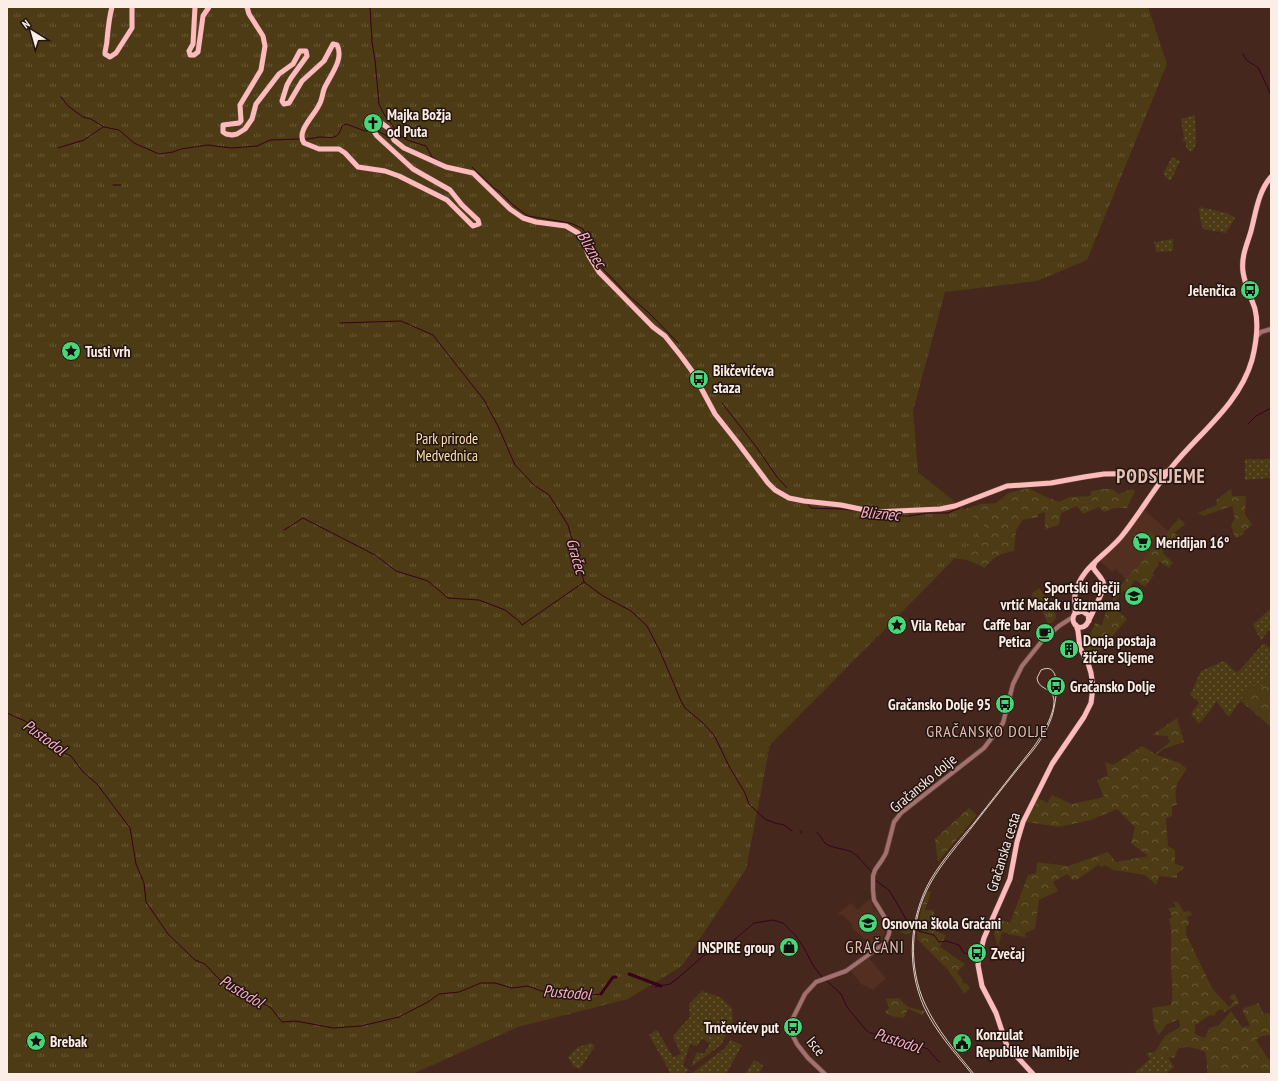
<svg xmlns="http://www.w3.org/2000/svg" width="1278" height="1081" viewBox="0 0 1278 1081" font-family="'PT Sans Narrow',sans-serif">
	<defs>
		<pattern id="grass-dots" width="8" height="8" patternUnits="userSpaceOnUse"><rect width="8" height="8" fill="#4c3b14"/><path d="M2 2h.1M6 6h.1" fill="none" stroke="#675836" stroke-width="1.8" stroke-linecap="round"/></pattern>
		<pattern id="forest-crowns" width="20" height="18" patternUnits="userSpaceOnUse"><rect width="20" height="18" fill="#4c3b14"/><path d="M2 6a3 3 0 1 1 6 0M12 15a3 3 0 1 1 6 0" fill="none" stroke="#675836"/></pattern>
		<pattern id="park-tufts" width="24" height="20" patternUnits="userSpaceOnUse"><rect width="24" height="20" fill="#4c3b14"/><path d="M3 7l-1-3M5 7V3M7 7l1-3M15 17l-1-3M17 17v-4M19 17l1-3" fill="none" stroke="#675836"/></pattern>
	</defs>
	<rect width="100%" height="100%" fill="#45271d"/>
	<!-- built -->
	<path fill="#532f21" d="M1143,509L1168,531L1127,580L1115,569L1112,572L1099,560Z
		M870,899L873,907L878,913L886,928L885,933L880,943L875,947L869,943L851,927L853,925L842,914L840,916L838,914L851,903L858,910Z
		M869,958L886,978L873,990L861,984L851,971Z"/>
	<!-- grass -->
	<path fill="url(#grass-dots)" d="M1195,115L1196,144L1192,152L1186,148V142L1182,141L1184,138L1181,119Z
		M1172,157L1180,161L1172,178L1170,181L1163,174Z
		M1199,207L1227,213L1235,218L1226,233L1203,229L1200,219Z
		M1173,239V251L1156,252L1154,242Z
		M1245,459H1271V478L1245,480Z
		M1271,608V633L1269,630L1261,640L1253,625Z
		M1264,643L1271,649V668L1263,686H1251L1229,717L1216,701L1210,711L1199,724L1191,714L1199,702L1190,695L1201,671L1224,661L1237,673Z
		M702,991L720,997L732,1008L733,1021L721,1045L691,1067L697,1052L704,1054L710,1043L702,1039L697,1046L690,1044L683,1065L689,1070L684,1074H671L649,1035L657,1030L673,1057L681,1054L673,1036L690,1017L689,1004Z
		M731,1040L742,1045L726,1074H691L725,1048Z
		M591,1043L595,1046L580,1069L574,1067L568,1057L578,1047Z
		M1153,1052L1159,1057H1168L1174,1067L1166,1074H1136L1135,1072L1150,1059L1146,1053Z
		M754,1060L763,1065L759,1074H745Z"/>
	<!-- forest -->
	<path fill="url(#forest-crowns)" d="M1029,488L1042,495L1059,502L1069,497L1090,496L1091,491L1102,489H1112L1118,494L1132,489L1135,491L1127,508H1115L1104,512L1099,507L1083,514L1077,506L1061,513L1059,525L1045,529V512L1038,514V517L1023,520L1016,530L1014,551C1000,554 994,556 985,568L967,560L945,557L961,510L981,504L996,503L1008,493Z
		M1231,489L1232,496H1246L1245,514L1252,525L1243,532L1245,534L1235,538L1231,525L1235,518L1232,506L1203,516L1198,513L1217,505L1216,500Z
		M1179,518L1185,524L1174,533L1180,537L1169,549L1164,547L1163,553L1173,563L1169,568L1159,561L1158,566L1152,572L1154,575L1145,587L1135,580L1127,592L1123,591L1116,599L1122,603L1117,610L1127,619L1099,652L1086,650L1087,641L1095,623L1102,625L1106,611L1121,585Z
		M1271,668V727L1241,701L1251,686H1263Z
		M1177,718L1184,742L1164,749L1156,755L1180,763L1187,769C1177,782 1173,789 1177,805L1172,806V816L1166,818L1168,846L1175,850V864L1184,866L1182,870L1177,873V878L1159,876L1156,885L1145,875L1113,870L1105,865L1101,867L1098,865L1078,879L1073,880L1067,874L1053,882L1058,891L1039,900L1035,929L1025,933L1026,937L1012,935L1002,932L998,947L994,934L996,919L1010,923L1028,875L1036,873L1037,862L1068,866L1108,852L1116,862L1148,856L1131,843L1135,827L1117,809L1091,820L1059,827L1026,822L1037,797L1047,803L1052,795L1072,804L1104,797L1097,780L1108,776L1105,762L1113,765L1142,746L1155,754L1170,742L1167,736L1152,735Z
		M969,808L977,815L938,862L935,839Z
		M927,891L931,892L925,910H933L936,920L928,921L925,924V927L936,924L935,931L946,935L940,947L965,964L957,972L963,980L962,982L967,984L970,989L964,993L947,969L917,939C918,922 921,907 927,891Z
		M1173,901L1178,902L1184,912L1190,911L1192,915L1187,917L1189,924L1186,927V934L1212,988L1229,1007L1235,1001L1230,999V996L1235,994L1239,1003L1225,1012L1221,1009L1216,1012L1215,1016L1210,1015L1195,1025V1034L1205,1038L1209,1028L1219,1025L1231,1011L1242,1027L1250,1026L1242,1009L1259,1003L1263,1013L1271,1014V1035L1262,1036L1256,1040L1271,1063V1074H1207V1061L1205,1052C1196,1048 1188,1045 1178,1049L1174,1058L1158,1057L1154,1053L1165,1036L1180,1027L1179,1019L1166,1025L1159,1035L1154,1026L1152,1008L1171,1005C1174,992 1171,978 1171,965C1170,951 1173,931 1169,919L1172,917L1168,908L1176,907Z
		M909,921L912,930L911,933L906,935L896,929Z
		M899,998L908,1007L925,1011L922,1015L908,1009L904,1018L891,1016L885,1012L889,1008L886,999Z"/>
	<!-- park -->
	<path fill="url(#park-tufts)" d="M7,7H1148L1167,64L1087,260L1037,281L945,292L913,411L918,472L986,527L770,745L746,869L682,966L628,999L518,1027L412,1074H7Z
		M1039,588L1055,610L1056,618L1053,622L1048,624L1041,609L1031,594Z"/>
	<!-- pitch -->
	<path fill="#4c3b14" d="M1098,29L1108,42L1099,48L1090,35Z
		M1149,530L1156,536L1144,550L1137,544Z"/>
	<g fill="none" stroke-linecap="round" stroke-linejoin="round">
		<!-- stream -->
		<path stroke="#39011c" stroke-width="1" d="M370,7L372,42L375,60L379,104L385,116L400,135L407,140L426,146L432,157L439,161
			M1243,54C1246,63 1254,63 1259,69L1271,95
			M61,97L68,106L83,117L91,119L104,127L119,130L134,143L159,154L173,152L181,149L207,145L232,148L257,146L270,140L300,139
			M376,130L389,137
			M394,137L400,135
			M305,139C310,139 314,138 319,137C331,137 338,141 342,126L346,124L365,131L371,130
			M58,148L84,140L103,127
			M472,167L494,188L500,192L513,205L528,216L570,223L582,228L586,234L596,259L602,268L629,296L649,313L678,343
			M113,185H121
			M340,323L401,321L433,335L484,400L498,426L515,465L534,485L549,495L568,525L584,582L603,596L631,611L647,626L660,651L681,701L685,708L703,723L714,735L730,768L745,793L749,804L752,807L765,819L775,823L784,825L792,831
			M722,403L757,448L777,477L787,488
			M1248,424L1256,416L1271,408
			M808,504L811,508L842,509L859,511
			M880,514L893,516H909L928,513H948L960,508
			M284,530L303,518L375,555L396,571L428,581L448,598L479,600L505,610L519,621L522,625L584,582
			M7,713L25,721L53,742L60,751L71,756L83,772L97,784L130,828L136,864L144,883L146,902L168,934L195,960L205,964L220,980L231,982L239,990L271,1008L282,1022L296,1021L333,1028L361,1026L399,1017L428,1002L439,994L459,992L481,983H495L512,988L528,986L541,991H561L582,993L591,995L601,994
			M800,832H801
			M817,833C822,836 822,840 825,843C832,849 844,848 852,852C856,854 868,868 872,872
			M875,880L889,890L912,929
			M918,931L934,935L939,942L946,941L959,945L964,953L975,956
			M827,981L841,994L847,1007L865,1029L870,1033L895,1038L928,1049L937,1060L940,1062
			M655,987L670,984L678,978L703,956L734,940L754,923L773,920L783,923L796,936L804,948L813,965L822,977"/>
		<!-- canal -->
		<path stroke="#39011c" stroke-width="3" d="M629,974L661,986
			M601,994L613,977H616"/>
		<!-- minor casing -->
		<g stroke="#5f4339" stroke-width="5.5">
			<path id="minor" d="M1256,337L1261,332L1271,329
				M825,1074L808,1058L797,1044L791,1032V1022L805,994L816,982L846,971L885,943L889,934L890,926L874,900L873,890V876L875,870L882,860L886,853L894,822L901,813L984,748L1003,723L1013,684L1022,666L1042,641L1059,626L1073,617"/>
		</g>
		<!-- major casing -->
		<g stroke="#5f4339" stroke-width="6">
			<path id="major" d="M112,7C109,18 108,29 107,40C107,45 105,49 105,54L110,57L116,53L132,28V7
				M195,7L193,44L189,51L190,55H194L198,52L203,16L209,7
				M247,7L249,14L263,36L265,46L261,70L240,105L241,121L239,123L223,125V132L226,134L232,135L237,134L245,129L252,119L256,104L279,74L293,64L300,51H306L307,56L291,78L287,85L282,101L284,104L289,103L302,81L324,61L333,44L337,45C344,58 332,73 326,85C322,91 323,99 319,105C314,116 296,131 304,143L319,149H339L345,153L358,167L385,171L399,176L447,200L473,226L479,224L478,220L462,205L450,190L413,169L377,136C374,132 372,129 375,124L380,122L388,128L394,140L404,148L446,167L473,173L510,209L523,218L536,222L566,226L578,233L582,238L589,256L599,272L653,327L665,336L681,356L692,371L715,414L738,443L768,483L775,490L789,498L804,501L841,505L875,512L940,509L955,506L1007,486L1051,483L1084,477L1104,474L1162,473L1168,471
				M1148,474L1161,482
				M1075,613C1076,607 1074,601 1075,595C1079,569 1105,556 1121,537C1139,515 1153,490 1171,468C1199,433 1239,405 1252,360C1256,344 1259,325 1255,309C1251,297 1245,285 1243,272C1241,256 1247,245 1251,231C1256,212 1258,192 1271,177
				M1089,621L1088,615L1082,611L1075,613C1069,622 1078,632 1086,625C1088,623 1104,589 1104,586C1104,578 1096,574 1093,567L1095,562
				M1033,1074L1007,1046L996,1013L982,986L978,965L980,953L984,938L1010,879L1017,842L1023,822L1052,764L1084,717L1091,703L1093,687L1091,673L1088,663L1080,648L1078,631L1076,625"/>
		</g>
		<!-- minor -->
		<use href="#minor" stroke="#a46f6f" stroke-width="4"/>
		<!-- major -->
		<use href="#major" stroke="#fdbbbb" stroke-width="5"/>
		<!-- tram -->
		<path stroke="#deccc5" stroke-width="1" d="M972,1074C955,1053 936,1032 924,1007C906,966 909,917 931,879C943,859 959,841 974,823C993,798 1013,774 1032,749C1040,739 1062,704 1051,693C1045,687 1038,687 1037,678L1041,670C1065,659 1055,709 1051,719C1047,730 1041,740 1034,749C1014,773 995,798 975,823C960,843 942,862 930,884C910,920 908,967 925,1004C937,1030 956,1052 974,1074"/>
	</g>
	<!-- icons -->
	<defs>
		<g id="church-disc" transform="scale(1)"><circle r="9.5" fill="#48d778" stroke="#22140f"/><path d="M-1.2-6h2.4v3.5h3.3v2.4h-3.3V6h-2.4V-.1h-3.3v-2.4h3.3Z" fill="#111"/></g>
		<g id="bus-disc" transform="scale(1)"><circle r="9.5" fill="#48d778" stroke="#22140f"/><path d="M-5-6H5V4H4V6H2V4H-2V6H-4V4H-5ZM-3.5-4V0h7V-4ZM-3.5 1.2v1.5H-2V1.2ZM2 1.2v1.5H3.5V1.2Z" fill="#111"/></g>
		<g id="sight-disc" transform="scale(1)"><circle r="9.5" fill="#48d778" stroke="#22140f"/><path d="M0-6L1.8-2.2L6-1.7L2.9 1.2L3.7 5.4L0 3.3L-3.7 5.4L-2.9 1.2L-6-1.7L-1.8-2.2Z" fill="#111"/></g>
		<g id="supermarket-disc" transform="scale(1)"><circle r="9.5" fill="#48d778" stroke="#22140f"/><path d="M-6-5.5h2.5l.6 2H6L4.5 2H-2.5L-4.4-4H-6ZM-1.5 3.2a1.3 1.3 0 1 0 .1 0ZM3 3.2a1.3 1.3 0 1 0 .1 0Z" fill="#111"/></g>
		<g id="school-disc" transform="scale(1)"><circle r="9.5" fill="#48d778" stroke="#22140f"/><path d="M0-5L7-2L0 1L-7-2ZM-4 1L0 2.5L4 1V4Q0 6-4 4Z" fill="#111"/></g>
		<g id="cafe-disc" transform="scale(1)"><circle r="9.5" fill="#48d778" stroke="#22140f"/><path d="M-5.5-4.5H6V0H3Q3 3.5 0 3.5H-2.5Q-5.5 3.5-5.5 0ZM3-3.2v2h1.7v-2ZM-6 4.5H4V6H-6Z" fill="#111"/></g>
		<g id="building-disc" transform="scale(1)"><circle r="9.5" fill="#48d778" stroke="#22140f"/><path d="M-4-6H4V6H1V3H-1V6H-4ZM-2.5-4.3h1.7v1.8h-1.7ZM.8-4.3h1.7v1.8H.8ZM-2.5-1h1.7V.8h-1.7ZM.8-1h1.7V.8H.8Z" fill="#111"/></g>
		<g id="shop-disc" transform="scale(1)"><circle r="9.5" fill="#48d778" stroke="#22140f"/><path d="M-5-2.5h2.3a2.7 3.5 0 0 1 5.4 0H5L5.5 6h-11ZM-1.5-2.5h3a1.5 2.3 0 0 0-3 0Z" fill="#111"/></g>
		<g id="civic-disc" transform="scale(1)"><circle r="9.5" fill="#48d778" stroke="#22140f"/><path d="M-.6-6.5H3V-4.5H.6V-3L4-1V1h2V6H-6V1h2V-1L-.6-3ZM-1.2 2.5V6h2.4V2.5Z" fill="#111"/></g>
	</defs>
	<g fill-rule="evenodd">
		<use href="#church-disc" x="373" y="123"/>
		<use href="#bus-disc" x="1250" y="290"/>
		<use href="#sight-disc" x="71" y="351"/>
		<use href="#bus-disc" x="699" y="379"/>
		<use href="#supermarket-disc" x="1142" y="542"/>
		<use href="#school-disc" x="1134" y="596"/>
		<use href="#sight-disc" x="897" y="625"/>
		<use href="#cafe-disc" x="1045" y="633"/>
		<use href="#building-disc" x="1069" y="649"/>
		<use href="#bus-disc" x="1056" y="686"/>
		<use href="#bus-disc" x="1005" y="704"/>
		<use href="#school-disc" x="868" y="923"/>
		<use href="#shop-disc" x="789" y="947"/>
		<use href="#bus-disc" x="977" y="953"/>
		<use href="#bus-disc" x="793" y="1027"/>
		<use href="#sight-disc" x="36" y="1041"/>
		<use href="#civic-disc" x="962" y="1043"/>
	</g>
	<g text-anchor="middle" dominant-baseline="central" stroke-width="3" stroke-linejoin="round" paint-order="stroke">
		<!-- poi labels -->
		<g font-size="15" font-weight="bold" fill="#fdede7" stroke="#22140f" text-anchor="start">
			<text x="387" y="114">Majka Božja<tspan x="387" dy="17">od Puta</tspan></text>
			<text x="1236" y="290" text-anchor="end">Jelenčica</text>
			<text x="85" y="351">Tusti vrh</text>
			<text x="713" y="370">Bikčevićeva<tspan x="713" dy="17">staza</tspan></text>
			<text x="1156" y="542">Meridijan 16°</text>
			<text x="1120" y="587" text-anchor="end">Sportski dječji<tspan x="1120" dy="17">vrtić Mačak u čizmama</tspan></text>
			<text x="1031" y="624" text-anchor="end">Caffe bar<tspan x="1031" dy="17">Petica</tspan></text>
			<text x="911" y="625">Vila Rebar</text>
			<text x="1083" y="640">Donja postaja<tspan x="1083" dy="17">žičare Sljeme</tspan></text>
			<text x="1070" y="686">Gračansko Dolje</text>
			<text x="991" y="704" text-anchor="end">Gračansko Dolje 95</text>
			<text x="882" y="923">Osnovna škola Gračani</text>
			<text x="775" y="947" text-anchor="end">INSPIRE group</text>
			<text x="991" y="953">Zvečaj</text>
			<text x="779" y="1027" text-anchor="end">Trnčevićev put</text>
			<text x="976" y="1034">Konzulat<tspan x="976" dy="17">Republike Namibije</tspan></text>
			<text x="50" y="1041">Brebak</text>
		</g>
		<!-- park labels -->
		<g font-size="15" fill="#fae0ac" stroke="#22140f">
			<text x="447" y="438">Park prirode<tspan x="447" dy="17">Medvednica</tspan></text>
		</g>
		<!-- street labels -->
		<g font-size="15" fill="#fdede7" stroke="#22140f">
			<text transform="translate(923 783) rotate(-40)">Gračansko dolje</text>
			<text transform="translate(1003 852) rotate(-73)">Gračanska cesta</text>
			<text transform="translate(816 1046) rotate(50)">Isce</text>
		</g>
		<!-- water labels -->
		<g font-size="16" font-style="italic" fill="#fcaec9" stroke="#22140f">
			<text transform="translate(592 249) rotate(58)">Bliznec</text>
			<text transform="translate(880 513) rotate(5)">Bliznec</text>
			<text transform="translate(577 556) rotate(74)">Gračec</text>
			<text transform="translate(45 737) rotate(36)">Pustodol</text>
			<text transform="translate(242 991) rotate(31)">Pustodol</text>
			<text transform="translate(567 992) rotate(4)">Pustodol</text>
			<text transform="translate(898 1040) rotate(18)">Pustodol</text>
		</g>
		<!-- neighbourhood labels -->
		<g font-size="16" letter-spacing="1" fill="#e6c0b2" stroke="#22140f">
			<text x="987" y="731">GRAČANSKO DOLJE</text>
		</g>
		<!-- quarter labels -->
		<g font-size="17" letter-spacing="1" fill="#e6c0b2" stroke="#22140f">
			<text x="875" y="947">GRAČANI</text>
		</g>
		<!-- district labels -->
		<g font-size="19" font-weight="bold" letter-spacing="1" fill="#e6c0b2" stroke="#22140f">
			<text x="1161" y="476">PODSLJEME</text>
		</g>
	</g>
	<!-- border -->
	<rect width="1278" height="1081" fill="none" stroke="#fdede7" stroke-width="16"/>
	<!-- north arrow -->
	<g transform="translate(32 32) rotate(323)" stroke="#22140f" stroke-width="3" paint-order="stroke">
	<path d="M0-3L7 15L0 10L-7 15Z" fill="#fdede7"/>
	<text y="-6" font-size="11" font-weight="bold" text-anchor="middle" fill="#fdede7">N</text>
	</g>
</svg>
